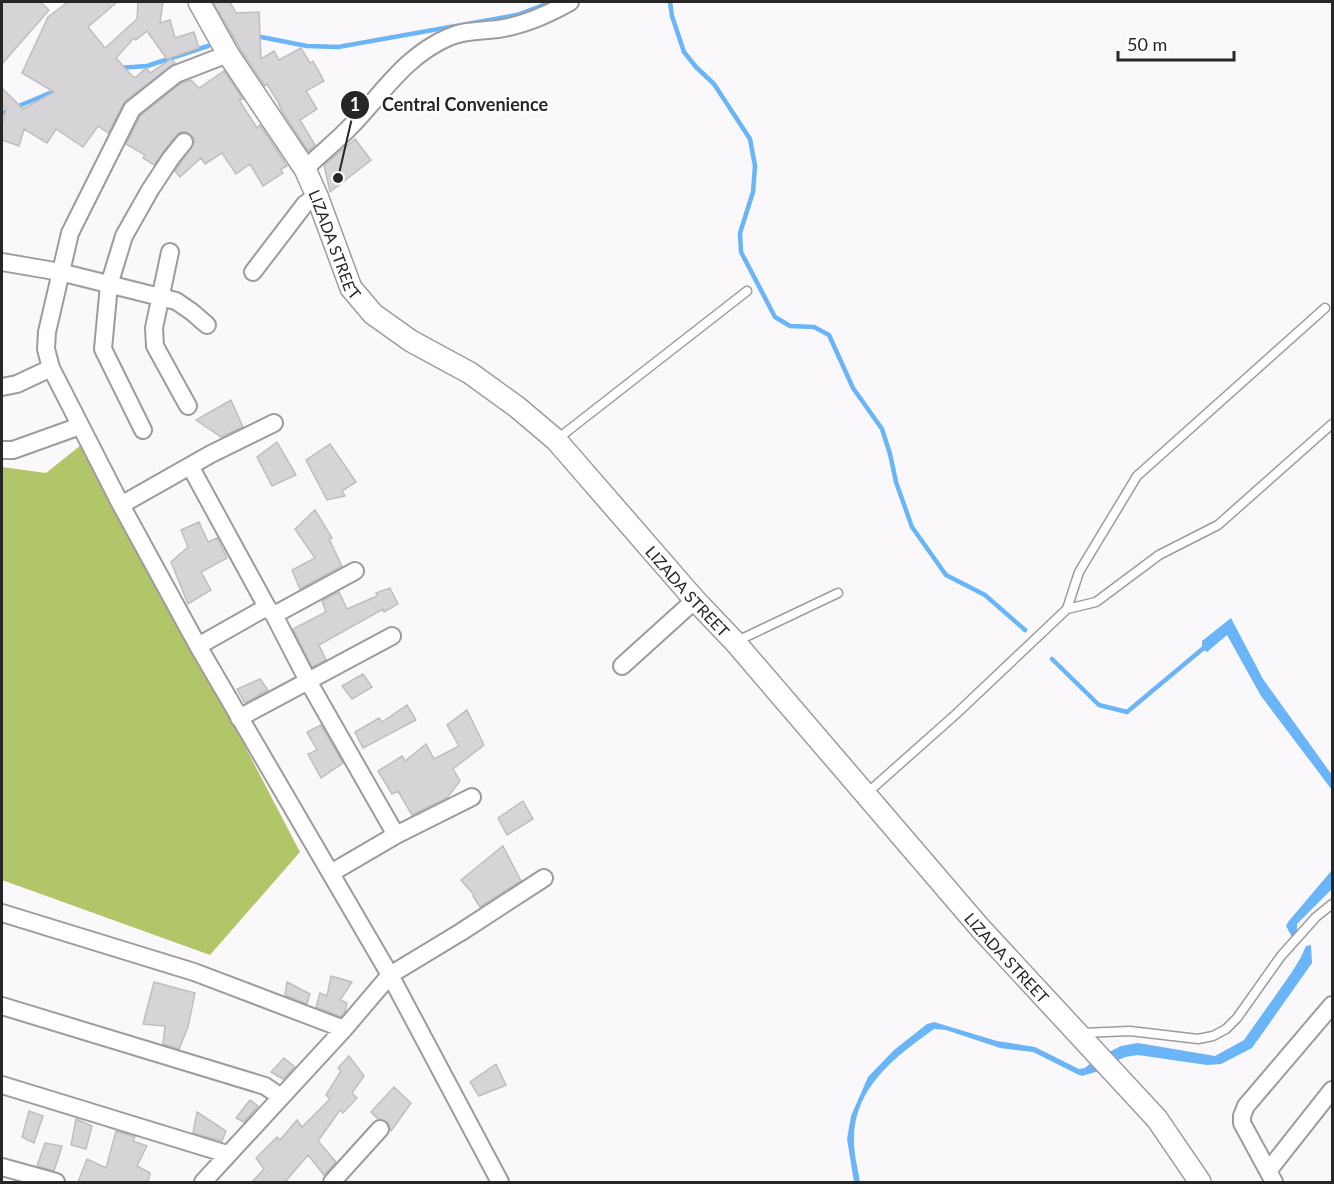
<svg xmlns="http://www.w3.org/2000/svg" width="1334" height="1184" viewBox="0 0 1334 1184" font-family="Lato,sans-serif">
	<rect width="100%" height="100%" fill="#fbf8fc"/>
	<!-- forest -->
	<path fill="#b1c668" d="M86,441L300,852L210,955L2,880V467L46,473Z"/>
	<!-- water -->
	<path fill="#69b5f7" d="M1231,618L1263,679L1332,775V790L1261,696L1227,635L1207,652L1202,649V641Z
		M1332,870V889L1297,924V929L1300,932L1293,939L1286,926L1288,922Z
		M1311,945L1312,963L1252,1048L1221,1064L1207,1065L1138,1055L1125,1057L1114,1062L1107,1053L1121,1046L1138,1043L1215,1056L1244,1040L1292,972L1301,957L1306,946Z
		M934,1022L997,1041L1035,1047L1079,1069L1085,1068L1094,1060L1102,1070L1082,1076L1077,1074L1033,1052L1000,1048L946,1030L934,1029C895,1057 853,1088 854,1141C854,1155 858,1169 860,1182H854L847,1139L851,1116L868,1077L894,1050L927,1024Z"/>
	<g fill="none" stroke-linecap="round" stroke-linejoin="round">
		<!-- stream -->
		<path stroke="#69b5f7" stroke-width="4.5" d="M670,2L672,16L684,52L696,67L714,84L750,139L755,166L753,192L740,233L741,252L775,317L790,326L814,327L829,335L853,388L882,429L890,454L896,482L912,527L946,575L985,595L1025,630
			M256,36L307,46L338,47L517,15L546,4L549,2
			M118,68L147,66L208,46
			M2,113L57,90
			M1052,659L1099,705L1127,712L1206,646"/>
	</g>
	<!-- building -->
	<path fill="#d7d4d8" stroke="#c0bdc1" stroke-width="1.5" d="M2,2H40L49,10L2,64Z
		M68,2H117L88,27L105,48L137,19L138,2H163L160,23L170,20L175,38L194,32L199,48L167,59L147,31L136,40L134,38L116,58L133,77H136L146,68L150,73L171,59L175,63L125,101L108,133L98,126L83,147L56,129L47,143L24,129L19,146L2,140V126L6,109L2,105V88L23,109L54,92L22,73L48,17Z
		M213,2H230L236,13L259,12L261,59L274,51L279,60L301,48L310,63L313,61L324,81L306,91L317,109L300,120L315,145L308,151L282,111L279,105H280L267,84L265,86L239,47Z
		M224,71L243,99L239,100L257,128L260,125L287,166L281,169L283,173L263,186L250,164L236,174L222,153L205,164L201,158L180,177L175,171L194,143V138L186,132H181L176,135L154,165L143,158L145,155L126,144L140,116L181,83L191,80L199,88Z
		M355,139L371,160L330,192L324,165Z
		M231,400L243,427L221,437L196,420Z
		M277,442L296,475L272,486L257,457Z
		M330,444L356,482L342,491L345,496L327,500L306,460Z
		M315,510L332,538L329,539L342,566L300,589L292,570L315,558L295,529Z
		M199,522L208,542L217,538L227,558L201,572L211,590L188,604L171,562L188,547L181,530Z
		M390,588L398,604L384,612L383,609L319,645L326,660L312,667L293,629L326,612L322,601L339,592L347,609L377,596L376,593Z
		M363,674L372,687L352,699L342,686Z
		M260,679L268,690L245,703L237,689Z
		M407,705L416,720L363,748L355,732L379,718L382,722Z
		M467,710L484,745L453,769L460,781L447,798L412,815L398,791L392,794L378,771L402,756L405,761L426,744L434,759L459,746L447,725Z
		M321,725L343,763L321,778L308,754L317,750L307,732Z
		M523,801L533,819L507,835L498,818Z
		M503,846L521,881L480,907L473,896L474,895L461,880Z
		M331,976L352,982L340,1000L347,1003L345,1012L341,1017L316,1007L320,993L327,996Z
		M154,982L195,993L188,1027L179,1049L163,1044L165,1026L143,1024Z
		M287,982L310,994L307,1004L285,995Z
		M349,1056L364,1076L352,1093L357,1098L343,1113L340,1110L318,1141L336,1162L324,1175L308,1155L285,1182H252L264,1169L256,1158L277,1137L280,1140L297,1120L302,1127L330,1099L326,1095L341,1071L338,1068Z
		M284,1058L295,1067L283,1079L271,1072Z
		M496,1064L506,1085L479,1096L470,1082Z
		M394,1087L411,1103L391,1131L387,1122L378,1119L371,1112Z
		M250,1100L258,1106L244,1122L236,1118Z
		M29,1111L43,1116L34,1143L22,1137Z
		M197,1112L226,1131L222,1141L193,1133Z
		M76,1119L92,1126L86,1149L71,1145Z
		M116,1131L135,1137L133,1141L147,1146L137,1166L150,1173L148,1182H78L87,1159L106,1168Z
		M45,1143L62,1146L54,1171L37,1166Z"/>
	<g fill="none" stroke-linecap="round" stroke-linejoin="round">
		<!-- service casing -->
		<g stroke="#9e9b9e" stroke-width="11">
			<path id="service" d="M1325,308L1137,476L1079,572L1067,609L1096,602L1159,555L1218,525L1332,424
				M556,440L747,291
				M735,642L838,593
				M866,794L955,715L1067,609
				M1082,1033L1130,1031L1198,1039L1213,1036L1226,1029L1237,1018L1281,956L1316,917L1332,904"/>
		</g>
		<!-- minor casing -->
		<g stroke="#9e9b9e" stroke-width="20">
			<path id="minor" d="M305,169C320,154 337,141 352,125C383,93 405,56 449,37C465,30 482,31 498,29C525,25 547,15 570,2
				M170,252L154,328L155,346L188,406
				M2,262L60,272L176,301L192,312L207,325
				M253,272L305,204L317,196
				M2,387L17,384L51,368
				M143,430L103,349L109,285L124,236L150,190L171,158L184,142
				M2,450H13L80,426
				M190,466L267,607L274,615L308,681L396,835
				M121,505L211,454L274,423
				M274,615L355,571
				M198,646L267,607
				M622,666L695,600
				M239,718L392,636
				M331,873L396,835L472,797
				M2,913L194,972L344,1029
				M2,1006L265,1086L281,1097
				M2,1085L227,1154
				M2,1167L56,1182
				M1268,1171L1332,1090
				M203,1182L344,1029L390,975L198,646L121,505L51,368L46,349L47,332L70,233L132,109L176,74L228,54
				M332,1182L380,1129
				M500,1182L390,975L461,932L544,878
				M1274,1182L1242,1123V1116L1246,1106L1332,1005"/>
		</g>
		<!-- tertiary casing -->
		<g stroke="#9e9b9e" stroke-width="24">
			<g id="tertiary">
				<path id="s1" d="M199,2L228,54L305,169L317,196L351,288L373,314L411,341L470,373L517,407L556,440L695,600L735,642L981,929L1157,1119L1200,1182"/>
			</g>
		</g>
		<!-- service -->
		<use href="#service" stroke="#fff" stroke-width="8"/>
		<!-- minor -->
		<use href="#minor" stroke="#fff" stroke-width="16"/>
		<!-- tertiary -->
		<use href="#tertiary" stroke="#fff" stroke-width="21"/>
	</g>
	<g text-anchor="middle" dominant-baseline="central" stroke-width="4.5" stroke-linejoin="round" paint-order="stroke">
		<!-- street labels -->
		<g font-size="16" fill="#272627" stroke="#fff">
			<text stroke="none"><textPath href="#s1" startOffset="279">LIZADA STREET</textPath></text>
			<text stroke="none"><textPath href="#s1" startOffset="783">LIZADA STREET</textPath></text>
			<text stroke="none"><textPath href="#s1" startOffset="1269">LIZADA STREET</textPath></text>
		</g>
	</g>
	<!-- callouts -->
	<path fill="none" stroke="#272627" stroke-width="2" d="M338 178L355 105"/>
	<g fill="#272627" stroke="#fff" stroke-width="2">
		<circle cx="338" cy="178" r="6"/>
		<circle cx="355" cy="105" r="15"/>
	</g>
	<g font-size="18" text-anchor="middle" font-weight="bold" fill="#fff">
		<text x="355" y="111">1</text>
	</g>
	<g font-size="18" text-anchor="middle" font-weight="bold" fill="#272627" stroke="#fff" stroke-width="4.5" stroke-linejoin="round" paint-order="stroke">
		<text x="465" y="111">Central Convenience</text>
	</g>
	<!-- border -->
	<rect width="1334" height="1184" fill="none" stroke="#272627" stroke-width="6"/>
	<!-- scale -->
	<path d="M1118 51v9h116v-9" fill="none" stroke="#272627" stroke-width="3"/>
	<text x="1127" y="51" font-size="18" fill="#272627" stroke="#ffffff" stroke-width="4.5" paint-order="stroke">50 m</text>
</svg>
